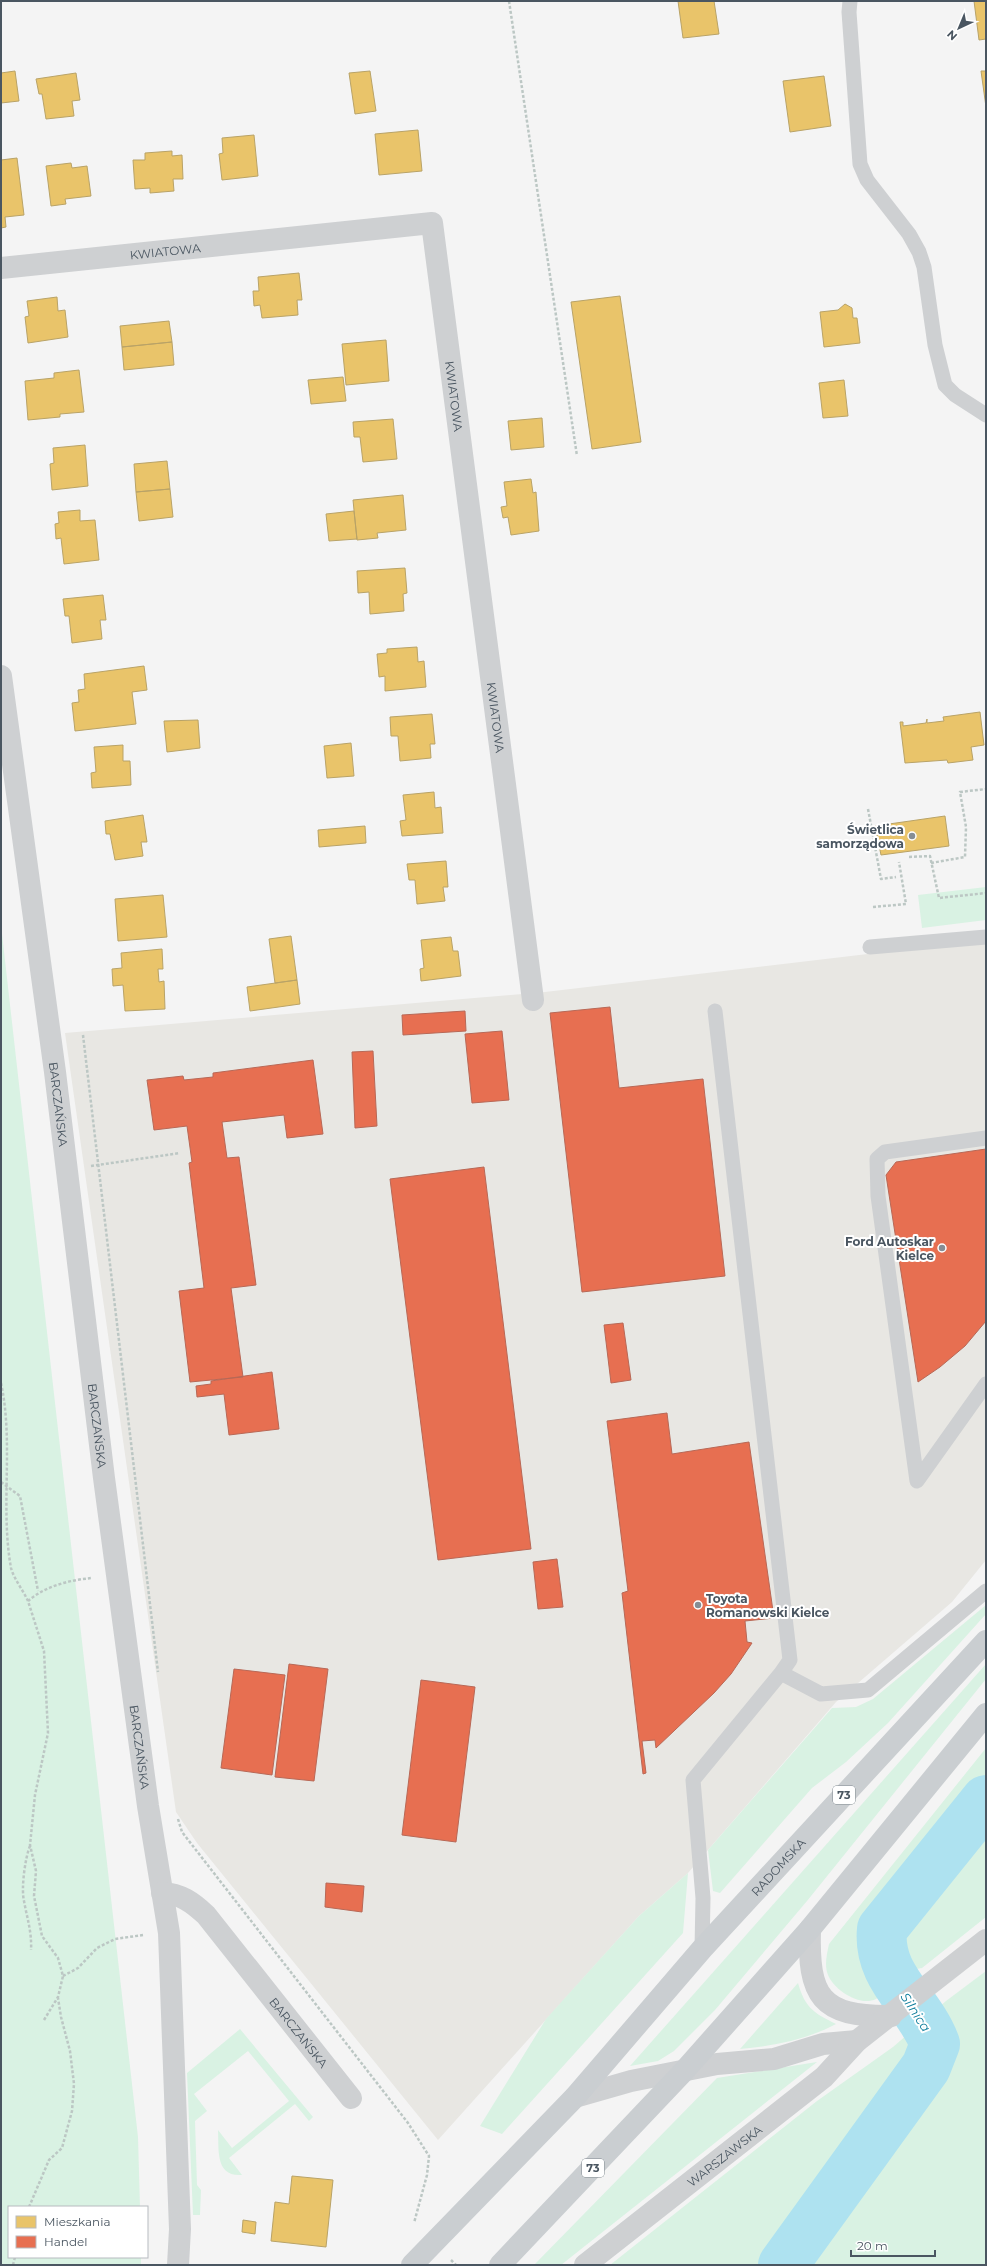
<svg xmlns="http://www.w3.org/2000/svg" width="987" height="2266" viewBox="0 0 987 2266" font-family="Montserrat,sans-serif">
	<rect width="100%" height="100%" fill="#f4f4f4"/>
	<!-- commercial -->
	<path fill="#e8e7e3" d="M986,940V1560L952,1602L836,1702L688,1873L639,1916L438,2140L197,1843L176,1812L65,1033L545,992Z"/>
	<!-- green -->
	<path fill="#d9f2e3" d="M986,887V920L922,928L918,895Z
		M1,925L138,2137L140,2207H9V2257H141V2265H1Z
		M986,1605V1614L888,1723L846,1762L812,1788L720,1893L713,1891L708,1850L832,1708L856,1707L873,1699Z
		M986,1664V1679L807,1901L715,2010L674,2051L658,2061L630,2066Z
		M986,1748V1917L922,1968L916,1969C904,1979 890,1992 876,1999C860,2007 834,1990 828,1975C824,1965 827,1954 829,1944Z
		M688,1873L683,1933L502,2134L480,2126L546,2019L639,1916Z
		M986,1971V2265H610L817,2101L893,2047L946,2001Z
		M798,1983C805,2008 814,2013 836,2024C806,2040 773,2046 740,2049Z
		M240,2029L313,2117L309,2121L295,2104L229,2158L242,2175C215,2177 219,2150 218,2130L232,2148L289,2101L248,2051L194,2094L207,2111L195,2121L197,2185L201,2190L200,2215H193L187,2073Z
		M817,2062L561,2265H534L717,2078Z"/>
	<!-- homes -->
	<path fill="#e9c46a" stroke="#b9a367" d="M678,1H714L719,34L683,38Z
		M974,1H986V39L979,40Z
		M15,71L19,101L1,103V73Z
		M370,71L376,111L355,114L349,73Z
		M981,71H986V107Z
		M76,73L80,100L72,101L74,116L46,119L42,94H39L36,79Z
		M824,76L831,126L790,132L783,81Z
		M418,130L422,171L379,175L375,134Z
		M254,135L258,176L222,180L219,154L223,153L222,138Z
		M172,151V156L182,155L183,179H173L174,191L150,193V188L135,189L133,160H145V153Z
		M17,158L24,215L5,217L6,227L1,228V160Z
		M71,163L72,168L87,166L91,196L65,199L66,204L51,206L46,166Z
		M299,273L302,300H297L298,315L262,318L260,305L254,306L253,291H259L258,277Z
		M620,296L641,442L592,449L571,302Z
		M57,297L58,311L65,310L68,337L28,343L25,317L29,316L27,301Z
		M845,304L852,308L853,318H857L860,343L824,347L820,312L838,310Z
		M169,321L172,342L122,347L120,326Z
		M386,340L389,381L346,385L342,344Z
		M172,342L174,365L124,370L122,347Z
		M79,370L84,412L60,414V417L28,420L25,381L54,378V373Z
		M343,377L346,401L311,404L308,380Z
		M844,380L848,416L823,418L819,383Z
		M542,418L544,447L511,450L508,421Z
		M393,419L397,459L363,462L360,437H354L353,422Z
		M85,445L88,486L52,490L50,464L54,463L53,448Z
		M167,461L170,489L136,492L134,464Z
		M531,479L533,493L536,492L539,531L511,535L508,517L503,518L501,507L507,506L504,482Z
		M170,489L173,517L139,521L136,492Z
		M403,495L406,530L377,533L378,538L357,540L353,500Z
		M80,510V521L95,520L99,560L64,564L61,538L56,539L55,524L59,523L58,512Z
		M354,511L357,539L329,541L326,514Z
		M405,568L407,593L403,594L404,611L370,614L369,592L358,593L357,571Z
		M103,595L106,620H100L102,639L72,643L69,616H65L63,599Z
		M417,647L418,662L424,661L426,687L385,691V676L379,677L377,654L387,653V649Z
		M144,666L147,690L132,692L136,724L75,731L72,703L79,702L78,690L85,689L84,674Z
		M980,712L984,745L971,747L973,760L948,763L947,760L905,763L900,722H903V726L926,723L927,719V723L944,721L943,717Z
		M432,714L435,744H430L431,758L400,761L398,736H391L390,717Z
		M198,720L200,748L167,752L164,721Z
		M351,743L354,776L327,778L324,746Z
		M123,745V761H130L131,785L92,788L91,773L96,772L94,747Z
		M434,792L435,808L441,807L443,833L402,836L400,821L406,820L403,795Z
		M143,815L147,842H141L143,856L115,860L110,834H106L105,821Z
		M945,816L949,846L881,855L875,826Z
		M365,826L366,843L319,847L318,830Z
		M446,861L448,887H443L445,901L417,904L415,880H409L407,864Z
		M163,895L167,937L118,941L115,899Z
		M291,936L297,980L275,983L269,939Z
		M451,937L453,951H458L461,976L421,981L420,969L424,968L421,940Z
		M162,949L163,969H158L159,982L164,981L165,1009L125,1011L123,985L113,986L112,969L122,968L121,953Z
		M297,980L300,1004L250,1011L247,987Z
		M292,2176L333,2180L326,2247L271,2241L275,2202L289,2204Z
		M243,2220L256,2222L255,2234L242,2232Z"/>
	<!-- shops -->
	<path fill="#e76f51" stroke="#b86856" d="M610,1007L619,1088L703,1079L725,1276L582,1292L550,1013Z
		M465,1011L466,1031L403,1035L402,1015Z
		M502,1031L509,1100L472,1103L465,1034Z
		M373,1051L377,1126L355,1128L352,1052Z
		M313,1060L323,1134L287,1138L284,1115L222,1122L227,1158L239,1157L256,1285L231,1288L243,1377L190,1382L179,1291L204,1288L189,1163L192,1162L187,1126L154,1130L147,1080L183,1076L184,1080L213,1077V1073Z
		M986,1149V1321L965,1346L940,1367L918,1382L886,1175L896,1162Z
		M484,1167L531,1549L438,1560L390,1179Z
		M623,1323L631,1380L611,1383L604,1325Z
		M272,1372L279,1429L229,1435L224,1394L197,1397L196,1386L211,1384V1381Z
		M667,1413L672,1454L749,1442L774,1618L745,1621L747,1642L752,1643L731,1674L714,1693L656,1748L655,1740L642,1741L646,1773L643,1774L622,1593L628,1591L607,1421Z
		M557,1559L563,1607L538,1609L533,1562Z
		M289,1664L328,1669L314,1781L275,1777Z
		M234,1669L285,1675L272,1775L221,1768Z
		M421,1680L475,1687L456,1842L402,1835Z
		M326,1883L364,1886L362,1912L325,1907Z"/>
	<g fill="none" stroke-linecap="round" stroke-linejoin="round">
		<!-- river -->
		<path stroke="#aee2f0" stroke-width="50" d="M783,2265L926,2067L935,2044C919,2001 877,1978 882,1929L986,1800"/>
		<!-- path -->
		<path stroke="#bcc7c4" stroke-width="2.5" stroke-dasharray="3 2" stroke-linecap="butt" d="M509,1L577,456
			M868,809L881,879L896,877
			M909,857L930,856L939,898L986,893
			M931,863L965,857L966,827L960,792L986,789
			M873,907L906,904L899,862
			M83,1035L158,1672
			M91,1166L180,1153
			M1,1383C14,1443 0,1507 11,1568C14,1579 23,1590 28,1601
			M1,1482L20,1496L38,1591
			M178,1819L182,1832L408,2123L429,2156L427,2175L414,2223
			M30,1846C25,1858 21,1889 24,1901C27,1918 32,1932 31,1950
			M63,1976L78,1968L97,1948L115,1939L143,1935
			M44,2020L58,1997L63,1976L58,1958L42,1936L34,1896L36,1871L30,1845L35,1795L48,1733L44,1651L28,1601C45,1586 70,1580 92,1578
			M29,2207L49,2160L62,2148L72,2111L74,2084L70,2051L61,2017L58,1998
			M451,2260L456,2265
			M13,2265L15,2257"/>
		<!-- service -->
		<path stroke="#ced0d2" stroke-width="15" d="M850,1L849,12L860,164L867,180L909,234L919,252L924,267L935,345L945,385L955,395L986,415
			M870,947L986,937
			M715,1011L790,1660L781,1673
			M986,1138L885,1152L877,1159L878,1196L917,1481L986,1384
			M702,1949L703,1898L693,1780L781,1673L821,1694L868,1690L986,1591"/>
		<!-- minor -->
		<g stroke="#ced0d2" stroke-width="22">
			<path id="s1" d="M1,268L432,223L533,1000"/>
			<path id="s2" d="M1,676L55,1072L104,1478L148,1806L169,1933L180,2229L178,2265"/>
			<path id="s3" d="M162,1893C181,1894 192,1902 206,1915L351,2098"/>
		</g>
		<!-- tertiary -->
		<g stroke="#ced0d2" stroke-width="22">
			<path d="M810,1929C808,1996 820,2017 891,2016"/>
			<path d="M575,2097L631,2081L717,2064L774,2059L823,2044L857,2041"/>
			<path id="s4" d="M585,2265L824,2077L857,2041L986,1940"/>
		</g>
		<!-- primary -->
		<g stroke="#caced1" stroke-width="22">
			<path id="s5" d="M412,2265L575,2097L702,1949L986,1641"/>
			<path d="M500,2265L684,2071L810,1929L986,1714"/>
		</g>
	</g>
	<!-- markers -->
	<g fill="#868d94" stroke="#fff" stroke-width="1.5">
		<circle cx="912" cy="836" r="4"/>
		<circle cx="942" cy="1248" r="4"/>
		<circle cx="698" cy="1605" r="4"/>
	</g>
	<g text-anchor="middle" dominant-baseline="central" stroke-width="4" stroke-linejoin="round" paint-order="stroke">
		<!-- shield labels -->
		<g fill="#fff" stroke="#808990" stroke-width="1">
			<rect x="833" y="1786" width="22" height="18" rx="3"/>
			<rect x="582" y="2159" width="22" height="18" rx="3"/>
		</g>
		<g font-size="11" font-weight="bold" fill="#4a5661">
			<text x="844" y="1795">73</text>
			<text x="593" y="2168">73</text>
		</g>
		<!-- street labels -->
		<g font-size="12" fill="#4a5661" stroke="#fff">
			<text stroke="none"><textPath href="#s1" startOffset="165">KWIATOWA</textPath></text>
			<text stroke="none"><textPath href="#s1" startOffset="608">KWIATOWA</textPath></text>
			<text stroke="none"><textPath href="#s1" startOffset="932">KWIATOWA</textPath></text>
			<text stroke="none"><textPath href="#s2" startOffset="432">BARCZAŃSKA</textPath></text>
			<text stroke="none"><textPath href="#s2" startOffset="756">BARCZAŃSKA</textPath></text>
			<text stroke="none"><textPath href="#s2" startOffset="1080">BARCZAŃSKA</textPath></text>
			<text stroke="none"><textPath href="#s5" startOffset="541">RADOMSKA</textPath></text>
			<text stroke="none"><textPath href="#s3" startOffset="200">BARCZAŃSKA</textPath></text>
			<text stroke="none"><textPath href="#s4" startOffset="177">WARSZAWSKA</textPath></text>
		</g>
		<!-- poi labels -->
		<g font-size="12" font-weight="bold" fill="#4a5661" stroke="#fff" text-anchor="end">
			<text x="904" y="829">Świetlica<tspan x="904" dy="14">samorządowa</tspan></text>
			<text x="934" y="1241">Ford Autoskar<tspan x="934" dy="14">Kielce</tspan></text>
			<text x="706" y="1598" text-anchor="start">Toyota<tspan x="706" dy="14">Romanowski Kielce</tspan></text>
		</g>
		<!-- water labels -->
		<g font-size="13" font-style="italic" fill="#0c7c9b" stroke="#fff">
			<text transform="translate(916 2012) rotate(57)">Silnica</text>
		</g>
	</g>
	<!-- border -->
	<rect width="987" height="2266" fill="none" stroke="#4a5661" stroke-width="4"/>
	<!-- legend -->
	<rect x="8" y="2206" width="140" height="52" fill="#ffffff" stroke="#b7bbc0"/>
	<rect x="16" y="2216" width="20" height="12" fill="#e9c46a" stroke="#b7bbc0"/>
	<text x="44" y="2226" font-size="12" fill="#4a5661">Mieszkania</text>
	<rect x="16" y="2236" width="20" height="12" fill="#e76f51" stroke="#b7bbc0"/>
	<text x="44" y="2246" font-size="12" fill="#4a5661">Handel</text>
	<!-- north arrow -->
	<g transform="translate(959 28) rotate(224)" stroke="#ffffff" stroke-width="3" paint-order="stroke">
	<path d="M0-3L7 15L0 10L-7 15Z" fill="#4a5661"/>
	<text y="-6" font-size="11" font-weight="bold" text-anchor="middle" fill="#4a5661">N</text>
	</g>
	<!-- scale -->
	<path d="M851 2250v6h84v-6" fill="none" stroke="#4a5661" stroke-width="2"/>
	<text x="857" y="2250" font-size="12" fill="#4a5661" stroke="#ffffff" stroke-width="3" paint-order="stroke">20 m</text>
</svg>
